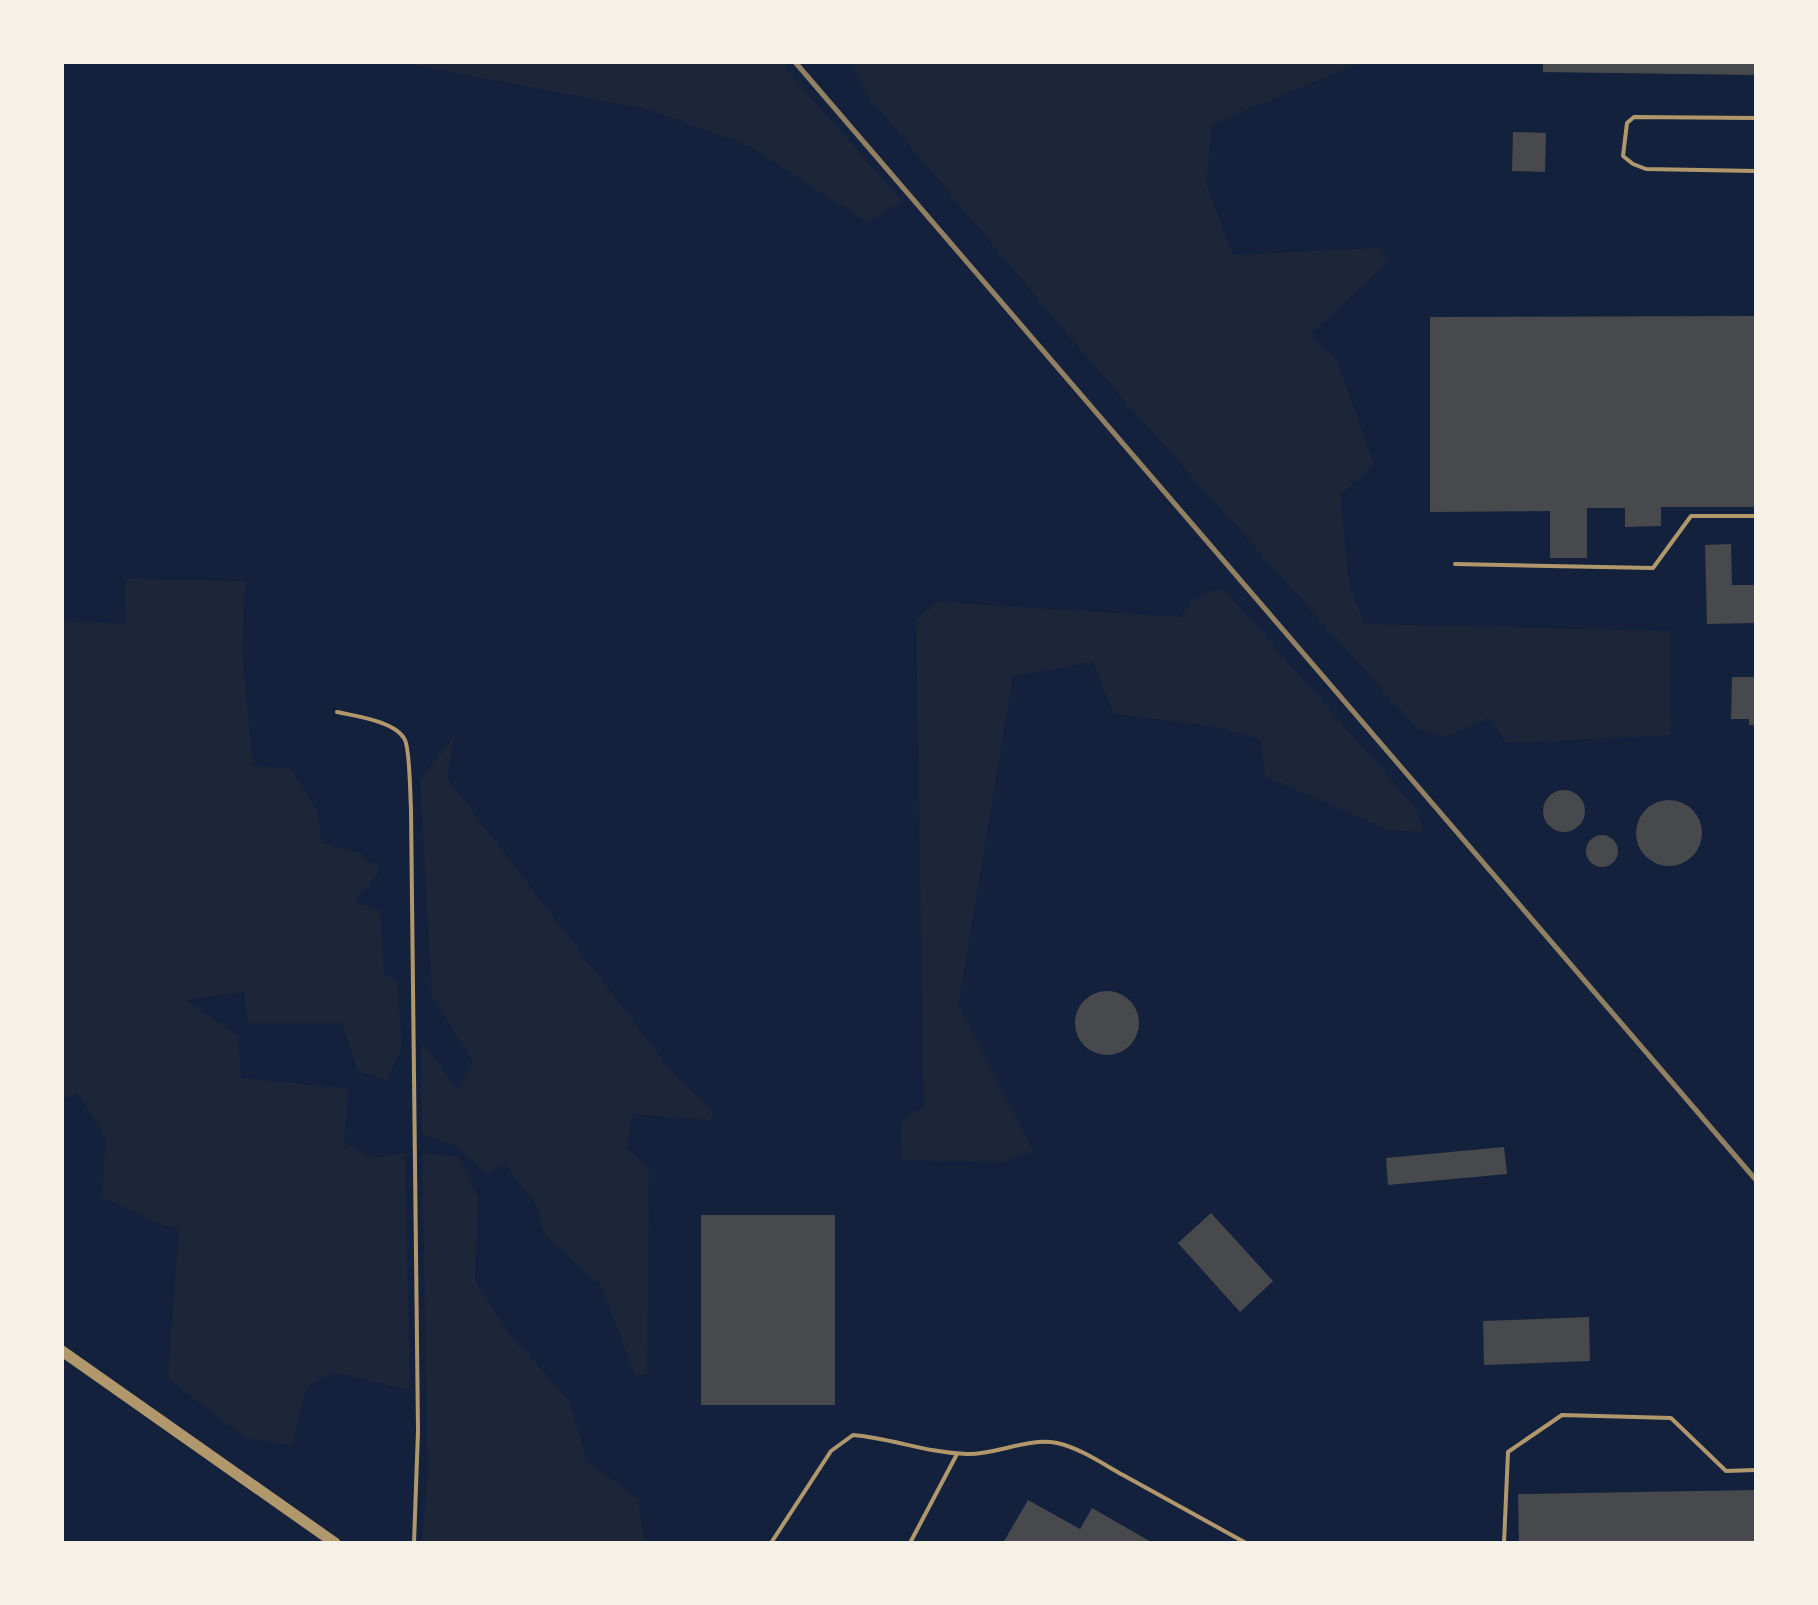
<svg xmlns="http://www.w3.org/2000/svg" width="1818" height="1605" viewBox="0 0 1818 1605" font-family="Jost,sans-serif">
	<rect width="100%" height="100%" fill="#14213d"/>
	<!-- green -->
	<path fill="#1d2539" d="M399,62H780L902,201L867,222L750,146L647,109Z
		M851,62H1362L1212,124L1206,184L1233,255L1380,248L1388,263L1308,336L1336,358L1374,464L1340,495L1349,584L1364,624L1670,631L1671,735L1506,743L1490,718L1444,737L1417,729L1113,388L867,95Z
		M125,579L245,581L242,652L253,766L291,769L316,809L322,843L360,853L380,871L354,901L380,911L384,975L397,981L402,1047L387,1080L358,1071L342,1023H248L244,992L185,1000L238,1036L241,1078L349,1089L344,1143L372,1158L405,1153L410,1390L333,1372L307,1386L292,1445L245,1438L168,1378L179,1229L161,1224L102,1197L106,1137L78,1094L62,1098V621L126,624Z
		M1222,587L1416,808L1423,832L1388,830L1265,776L1261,739L1207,725L1114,714L1093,662L1013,676L958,1005L1033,1151L1003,1162L902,1160L901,1122L924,1106L916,620L937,602L1180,617L1194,600Z
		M454,736L447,778L672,1072L714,1111L710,1120L632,1114L627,1149L649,1168L647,1374L635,1375L601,1285L544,1234L538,1207L505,1164L488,1173L454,1145L422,1134L421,1041L458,1090L473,1062L432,996L420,780Z
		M422,1153L459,1157L478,1196L475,1281L511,1336L569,1400L587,1462L638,1499L645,1543H422L428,1473Z"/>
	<!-- building -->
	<path fill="#48494c" d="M1543,62H1756V75L1543,72Z
		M1513,132L1546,133L1545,172L1512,171Z
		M1756,316V507H1661V526L1625,527V508H1587V558H1550V511L1430,512V317Z
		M1731,544L1732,585H1756V623L1707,624L1705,545Z
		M1732,677H1756V725H1749V719H1731Z
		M1543 811a21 21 0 1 1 42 0a21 21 0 1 1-42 0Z
		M1636 833a33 33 0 1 1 66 0a33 33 0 1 1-66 0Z
		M1586 851a16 16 0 1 1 32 0a16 16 0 1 1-32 0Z
		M1075 1023a32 32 0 1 1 64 0a32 32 0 1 1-64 0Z
		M1504,1147L1507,1174L1388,1185L1386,1158Z
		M1211,1213L1273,1281L1240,1312L1178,1243Z
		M701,1215H835V1405H701Z
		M1589,1317L1590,1361L1484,1365L1483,1321Z
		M1756,1490V1543H1519L1518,1494Z
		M1028,1500L1080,1529L1092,1508L1153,1543H1003Z"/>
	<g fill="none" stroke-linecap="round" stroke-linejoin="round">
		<!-- service -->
		<path stroke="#b1986c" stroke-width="4" d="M1756,118L1634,117L1627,123L1623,156L1633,164L1646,169L1756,171
			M1455,564L1653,568L1691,516H1756
			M337,712C355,716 396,721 405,740C410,751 410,793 411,809L418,1431L414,1543
			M771,1543L831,1451L853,1435C891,1438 927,1453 967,1454C996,1455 1028,1437 1057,1443C1080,1448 1103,1464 1123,1475C1164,1498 1205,1520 1246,1543
			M910,1543L957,1454
			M1504,1543L1508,1452L1562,1415L1671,1418L1726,1471L1756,1470"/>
		<!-- tertiary -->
		<path stroke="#b1986c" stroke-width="11" d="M62,1351L335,1543"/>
		<!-- rail -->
		<path stroke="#918062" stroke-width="5" d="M795,62L1756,1180"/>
	</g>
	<!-- border -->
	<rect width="1818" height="1605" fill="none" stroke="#f6f1e7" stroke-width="128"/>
</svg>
